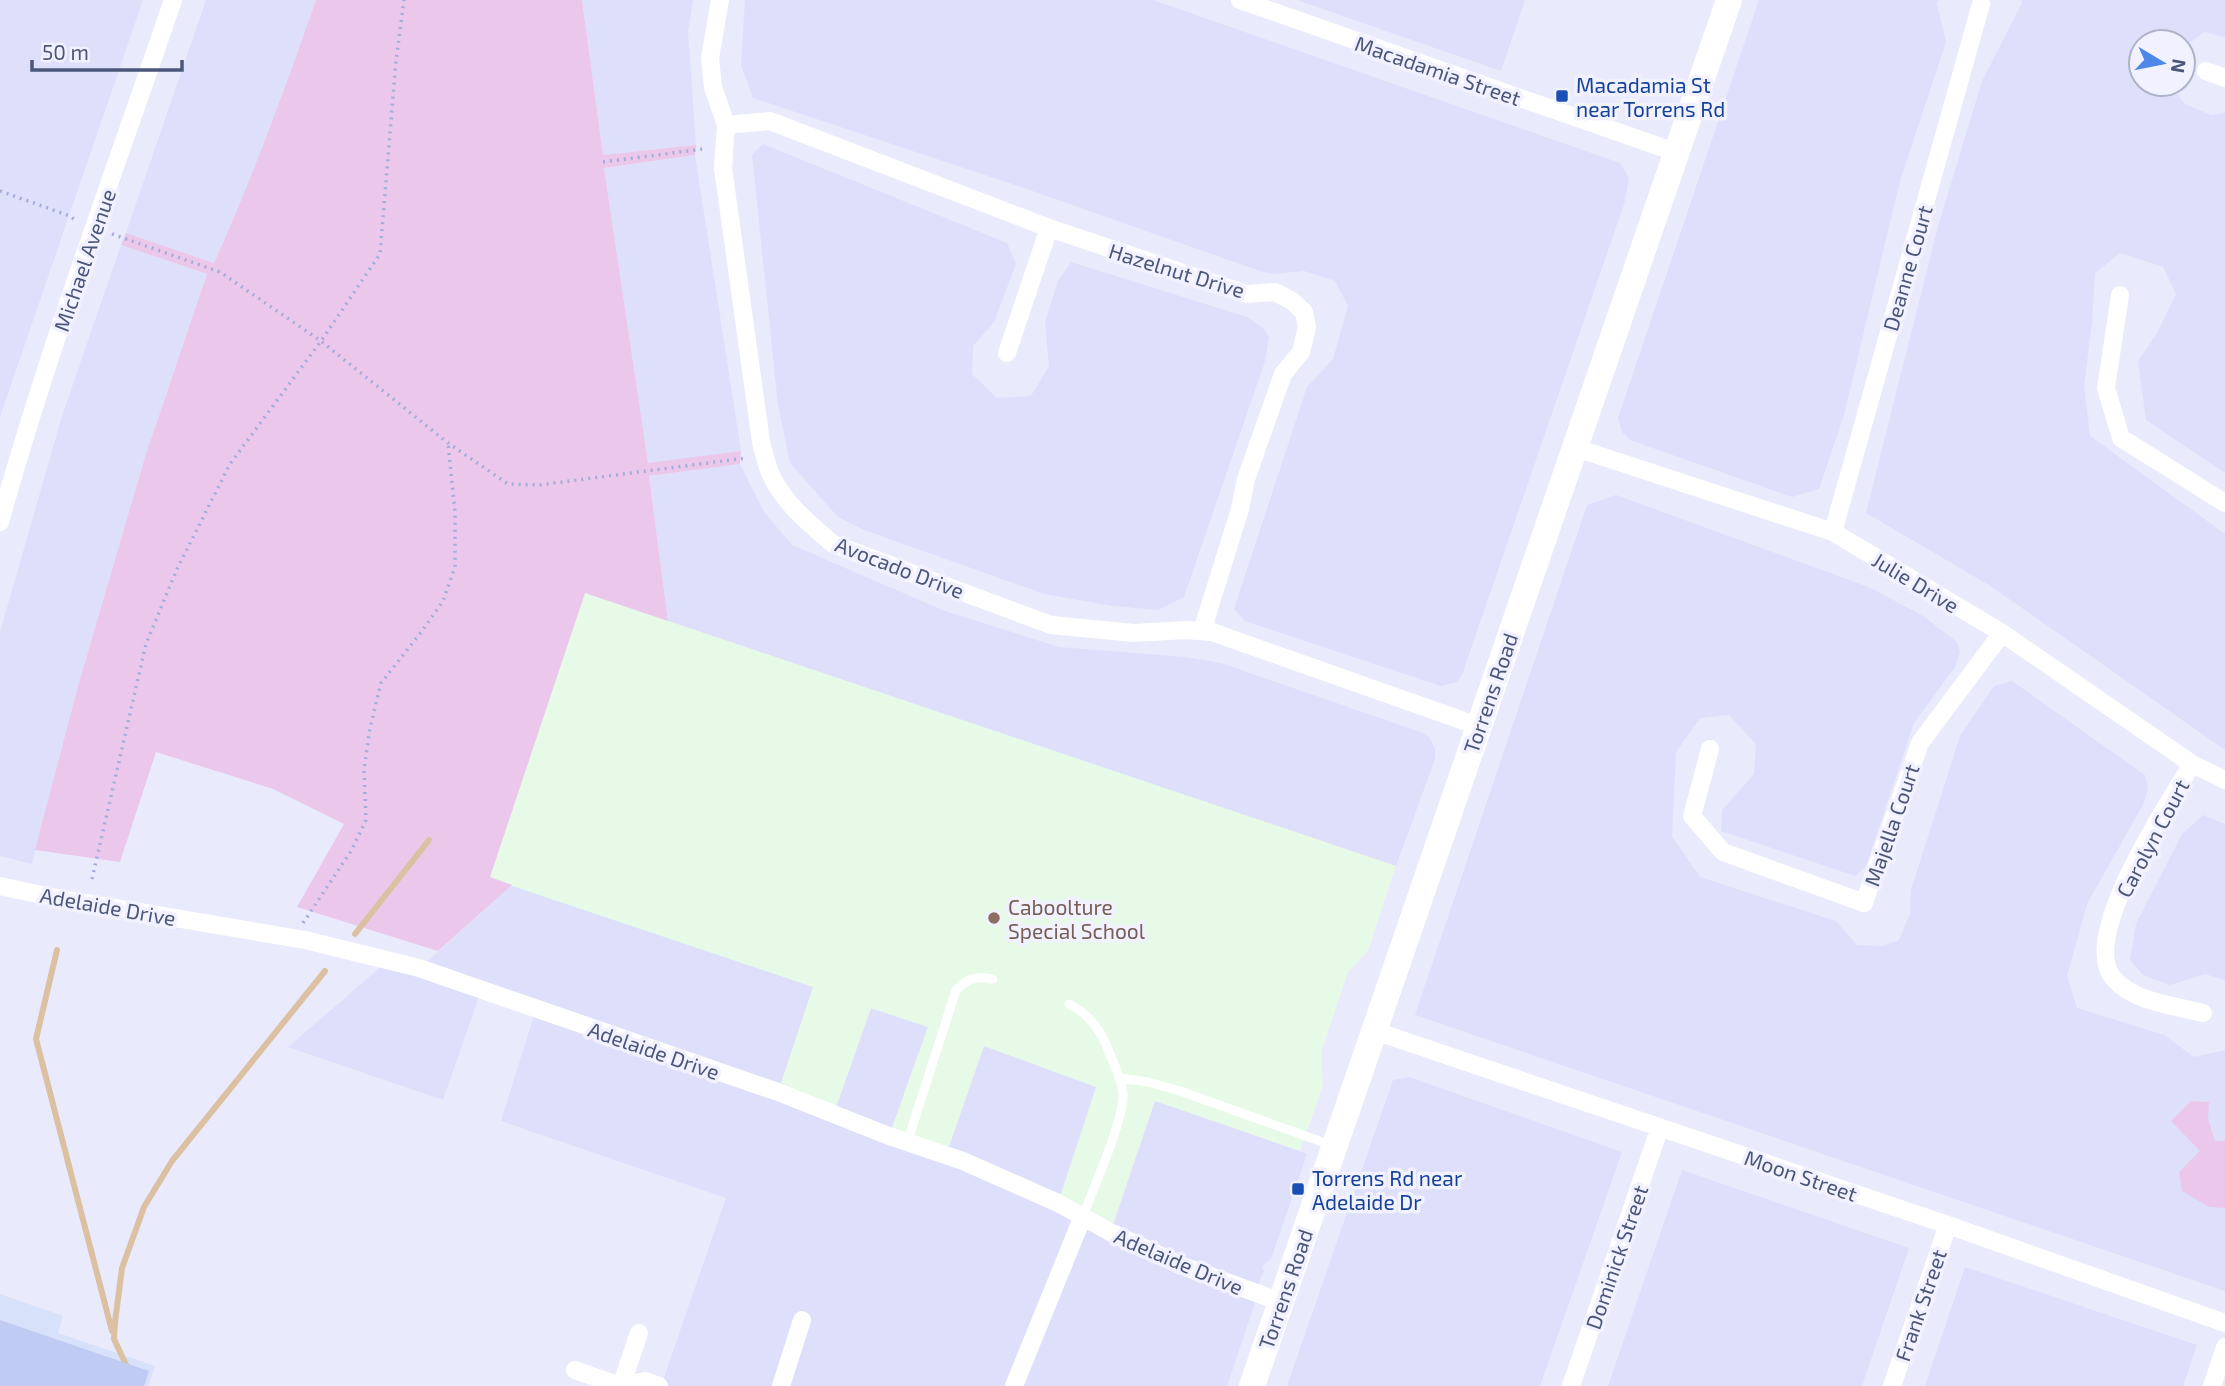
<svg xmlns="http://www.w3.org/2000/svg" width="2225" height="1386" viewBox="0 0 2225 1386" font-family="'Exo 2',sans-serif">
	<rect width="100%" height="100%" fill="#eaeafd"/>
	<!-- residential -->
	<path fill="#dedffa" d="M0,0H143L0,417Z
		M206,0H316L284,93L240,205L214,263L126,233Z
		M582,0H693L688,32L696,145L603,155Z
		M745,0H1153L1620,163L1629,178L1625,201L1462,675L1457,682L1441,686L1245,621L1234,609L1307,387L1333,359L1348,306L1335,281L1304,271L1273,274L1260,271L1015,185L753,98L741,65Z
		M1297,0H1525L1501,71Z
		M1759,0H1939L1937,4L1946,42L1900,181L1844,415L1819,489L1792,497L1630,440L1622,432L1618,418Z
		M2021,0H2225V37L2204,32L2183,48V42H2141V84H2170L2185,104L2211,115L2225,113V473L2146,420L2138,361L2157,333L2176,294L2163,267L2120,253L2095,273L2092,323L2084,385L2090,436L2225,534V750L1989,585L1866,513L1937,230L1982,81L2022,3Z
		M763,144L1007,243L1016,264L994,322L973,346L972,374L997,398L1031,396L1049,366L1045,322L1058,281L1071,262L1247,317L1263,328L1269,337L1265,361L1184,597L1158,610L1113,606L1044,594L864,530L838,517L790,463L778,405L752,155Z
		M695,155L741,451L648,464L604,168Z
		M121,245L207,274L145,457L78,686L32,864L0,856V632L62,416Z
		M740,464L764,512L792,545L945,611L1059,647L1184,657L1221,663L1420,732L1429,737L1435,748V759L1396,866L668,621L649,476Z
		M1616,495L1871,588L1923,616L1957,642L1960,653L1955,667L1914,723L1866,866L1855,876L1721,831L1722,810L1754,774L1756,744L1729,715L1700,718L1676,752L1672,836L1700,877L1836,921L1857,945L1882,946L1899,940L1910,913L1911,890L1960,736L1994,686L2012,681L2145,775L2148,788L2144,803L2087,904L2067,976L2077,1008L2164,1035L2194,1057L2225,1050V1291L1415,1015L1587,505Z
		M2203,815L2225,824V980L2205,974L2170,985L2143,975L2130,960L2136,924L2182,834Z
		M512,885L814,987L778,1092L833,1115L871,1008L928,1027L889,1136L946,1154L984,1046L1097,1087L1058,1203L1111,1232L1155,1100L1307,1154L1271,1259L1262,1266L1264,1271L1255,1292L1258,1294L1227,1386H661L726,1198L501,1121L536,1009L481,991L443,1100L288,1047L390,959L420,968Z
		M1409,1077L1622,1152L1540,1386H1287L1393,1080Z
		M1682,1170L1909,1248L1862,1386H1608Z
		M1965,1267L2197,1345L2183,1386H1925Z"/>
	<!-- commercial -->
	<path fill="#d7e1f9" d="M0,1294L63,1316L58,1333L155,1366L148,1386H0Z"/>
	<!-- education -->
	<path fill="#e6fae7" d="M585,593L1396,866L1368,951L1348,972L1321,1052L1323,1086L1300,1151L1155,1101L1110,1232L1058,1203L1096,1087L984,1046L946,1155L889,1136L928,1027L871,1008L833,1116L778,1092L813,987L489,878Z"/>
	<!-- green -->
	<path fill="#ecc7ec" d="M316,0H582L603,155L696,145L695,155L604,168L648,463L741,451L740,464L649,476L668,621L585,593L490,877L512,885L438,951L297,907L344,824L273,789L156,752L120,862L35,850L78,686L145,457L207,274L121,245L126,233L214,263C253,177 285,89 316,0Z
		M2191,1101L2209,1102L2208,1119L2215,1141H2225V1208L2209,1207L2182,1191L2179,1172L2200,1151L2171,1121Z"/>
	<g fill="none" stroke-linecap="round" stroke-linejoin="round">
		<!-- stream -->
		<path stroke="#dbc1a2" stroke-width="6" d="M355,934L429,840
			M57,950L36,1039L112,1331
			M128,1369L114,1339L115,1322L122,1268L144,1207L172,1161L325,971"/>
	</g>
	<!-- building -->
	<path fill="#c0cbf4" d="M0,1320L149,1371L144,1386H0Z"/>
	<g fill="none" stroke-linecap="round" stroke-linejoin="round">
		<!-- path -->
		<path stroke="#a2aed9" stroke-width="3.5" stroke-dasharray="2 5" stroke-linecap="butt" d="M603,162L703,149
			M0,191L70,216L76,221
			M112,234L220,272L321,341L448,443L508,484L539,485L746,458
			M92,879L146,644L177,569L230,464L321,341L380,254L396,61L404,0
			M303,923L351,851L366,820L364,770L370,728L381,683L422,631L443,601L455,567V512L448,443"/>
		<!-- lane -->
		<path stroke="#fff" stroke-width="9" d="M1069,1004C1090,1015 1101,1030 1109,1052C1114,1065 1122,1079 1123,1093C1125,1118 1093,1189 1083,1216
			M1119,1078L1148,1082L1180,1091L1331,1145
			M907,1143L956,990C968,978 977,976 993,979"/>
		<!-- street -->
		<path stroke="#fff" stroke-width="18" d="M720,0L710,58L713,87L726,125L723,168L761,442C764,454 767,468 773,479C787,506 811,525 833,544L1051,625L1134,633L1186,630L1212,632L1478,726
			M1240,0L1675,152
			M2206,71L2225,78
			M726,125L770,121L1049,228L1246,294L1275,292L1292,301L1304,312L1307,327L1301,352L1283,374L1246,479L1240,509L1202,631
			M2120,295L2106,388L2121,438L2225,503
			M1007,353L1049,228
			M1576,448L1833,532L2002,633L2192,764L2225,780
			M0,522C49,346 114,173 173,0
			M1833,532L1981,4
			M1710,749L1692,816L1723,852L1864,903L1920,743L2002,633
			M2192,764C2169,803 2077,939 2114,979C2136,1003 2173,1005 2203,1013
			M0,886L51,897L305,940L419,968L778,1092L889,1136L963,1161L1058,1203L1110,1232L1180,1265L1281,1302
			M1375,1031L1948,1225L2225,1323
			M575,1370L620,1386
			M621,1386L639,1333
			M623,1386L645,1381L659,1386
			M781,1386L802,1320
			M1014,1386L1083,1216
			M1571,1386L1660,1127
			M1892,1386L1948,1225
			M2212,1386L2225,1347"/>
		<!-- secondary -->
		<path stroke="#fff" stroke-width="26" d="M1252,1386L1729,0"/>
	</g>
	<!-- markers -->
	<g fill="#1a4fb4" stroke="#f1f1ff" stroke-width="2.5">
		<rect x="1555" y="89" width="14" height="14" rx="3.5"/>
		<rect x="1291" y="1182" width="14" height="14" rx="3.5"/>
	</g>
	<circle fill="#8d6e63" stroke="#f1f1ff" stroke-width="2.5" cx="994" cy="918" r="7"/>
	<g text-anchor="middle" dominant-baseline="central" stroke-width="7" stroke-linejoin="round" paint-order="stroke">
		<!-- street labels -->
		<g font-size="21" fill="#4b577a" stroke="#f1f1ff">
			<text transform="translate(1438 70) rotate(19)">Macadamia Street</text>
			<text transform="translate(84 260) rotate(-71)">Michael Avenue</text>
			<text transform="translate(1907 268) rotate(-74)">Deanne Court</text>
			<text transform="translate(1177 270) rotate(17)">Hazelnut Drive</text>
			<text transform="translate(900 567) rotate(21)">Avocado Drive</text>
			<text transform="translate(1916 582) rotate(31)">Julie Drive</text>
			<text transform="translate(1490 693) rotate(-71)">Torrens Road</text>
			<text transform="translate(1891 825) rotate(-71)">Majella Court</text>
			<text transform="translate(2152 838) rotate(-62)">Carolyn Court</text>
			<text transform="translate(108 906) rotate(10)">Adelaide Drive</text>
			<text transform="translate(654 1050) rotate(19)">Adelaide Drive</text>
			<text transform="translate(1801 1175) rotate(19)">Moon Street</text>
			<text transform="translate(1616 1257) rotate(-71)">Dominick Street</text>
			<text transform="translate(1179 1261) rotate(23)">Adelaide Drive</text>
			<text transform="translate(1285 1289) rotate(-71)">Torrens Road</text>
			<text transform="translate(1920 1305) rotate(-71)">Frank Street</text>
		</g>
		<!-- transit labels -->
		<g font-size="21" fill="#164399" stroke="#f1f1ff" text-anchor="start">
			<text x="1576" y="84">Macadamia St<tspan x="1576" dy="24">near Torrens Rd</tspan></text>
			<text x="1312" y="1177">Torrens Rd near<tspan x="1312" dy="24">Adelaide Dr</tspan></text>
		</g>
		<!-- education labels -->
		<g font-size="21" fill="#785e54" stroke="#f1f1ff" text-anchor="start">
			<text x="1008" y="906">Caboolture<tspan x="1008" dy="24">Special School</tspan></text>
		</g>
	</g>
	<!-- north arrow -->
	<g transform="translate(2162 63) rotate(100)"><circle r="33" fill="#f1f1ff" stroke="#afb3ca" stroke-width="2"/>
	<path d="M0-5L12 26L0 18L-12 26Z" fill="#4c88ea"/>
	<text y="-10" font-size="19" font-weight="bold" text-anchor="middle" fill="#4b577a">N</text>
	</g>
	<!-- scale -->
	<path d="M32 60v10h150v-10" fill="none" stroke="#4b577a" stroke-width="3.5"/>
	<text x="42" y="60" font-size="21" fill="#4b577a" stroke="#f1f1ff" stroke-width="5" paint-order="stroke">50 m</text>
</svg>
